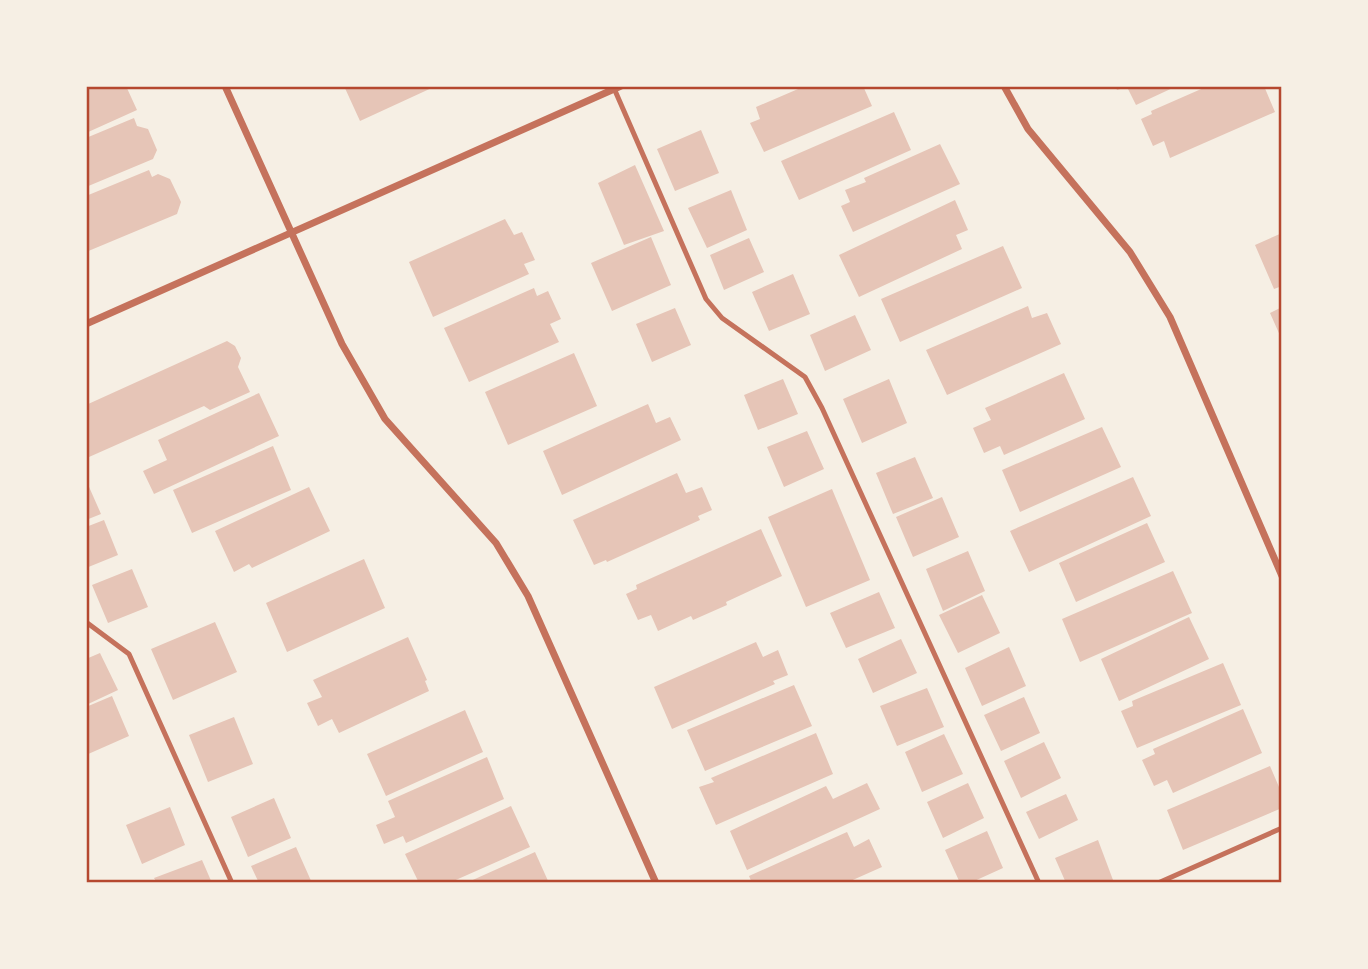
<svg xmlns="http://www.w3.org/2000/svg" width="1368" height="969" viewBox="0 0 1368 969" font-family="'Alegreya Sans',sans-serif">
	<rect width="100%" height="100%" fill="#f6efe4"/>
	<!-- building -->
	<path fill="#e6c5b7" d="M86,86H126L137,110L86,133Z
		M344,86H436L360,121Z
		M805,86H863L872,106L764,152L750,123L760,119L756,107Z
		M1115,86H1177L1136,105L1127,87L1117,90Z
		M1208,86H1264L1275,112L1170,158L1164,141L1153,146L1141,119L1152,114L1151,111Z
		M894,112L911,150L799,200L781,161Z
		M134,118L137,126L148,129L157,150L153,159L86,187V138Z
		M701,130L719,173L675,191L657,149Z
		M940,144L960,184L853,232L841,206L850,202L845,190L866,182L864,178Z
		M635,165L664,231L624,245L598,183Z
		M149,170L152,177L158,174L170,179L181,202L177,214L86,252V196Z
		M731,190L747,230L707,248L688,208Z
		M955,200L968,230L956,235L962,249L859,297L839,255Z
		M505,219L514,235L522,232L535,260L524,264L529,274L433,317L409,262Z
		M1282,233V286L1274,289L1255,245Z
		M651,237L671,285L612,311L591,263Z
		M749,238L764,272L724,290L710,255Z
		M1003,246L1022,288L900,342L881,299Z
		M793,274L810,314L769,331L752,292Z
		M534,288L537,296L548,291L561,319L550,324L559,342L469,382L444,328Z
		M1028,306L1032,318L1047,313L1061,344L947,395L926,350Z
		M1282,307V340L1270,313Z
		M675,308L691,345L652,362L636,324Z
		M855,315L871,350L825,371L810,335Z
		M227,341L235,346L241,358L238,367L250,392L210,410L204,406L89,457L86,449V405Z
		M574,353L597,406L508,445L485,392Z
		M1064,373L1085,419L1004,455L1000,446L984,453L973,428L991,420L985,408Z
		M783,379L798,414L758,430L744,395Z
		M889,379L907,423L862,443L843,399Z
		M259,393L279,436L154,494L143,471L167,460L158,440Z
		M648,404L656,423L670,417L681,440L562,495L543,451Z
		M1102,427L1121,467L1020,512L1002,470Z
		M807,431L824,469L784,487L767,447Z
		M273,446L291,490L192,533L173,490Z
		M915,457L933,498L893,514L876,473Z
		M677,473L686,493L702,487L712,510L698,516L700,520L607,562L606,560L594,565L573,520Z
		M1133,477L1151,516L1029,572L1010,531Z
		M86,480L101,514L86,520Z
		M309,487L330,531L252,568L249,564L234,572L215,531Z
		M832,489L870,580L806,607L768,517Z
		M942,497L959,537L913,557L896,517Z
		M104,520L118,555L86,568V527Z
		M1147,523L1165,562L1076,602L1059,563Z
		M761,529L782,576L726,602L727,605L693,620L691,616L658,631L651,615L638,620L626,594L637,589L636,585Z
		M968,551L985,591L943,611L926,569Z
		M364,559L385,608L287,652L266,603Z
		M132,569L148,607L108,623L92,585Z
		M1173,571L1192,613L1080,662L1062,619Z
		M879,592L895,628L846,648L830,613Z
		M982,595L1000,633L958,653L939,615Z
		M1189,617L1209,659L1119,701L1101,659Z
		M215,622L237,672L173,700L151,649Z
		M408,637L427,680L425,681L429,691L339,733L332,719L318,726L307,703L322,697L313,680Z
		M901,639L917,673L873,693L858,659Z
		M756,642L763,657L778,650L788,675L773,681L775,684L672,729L654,687Z
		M1009,647L1026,686L982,706L965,668Z
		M100,653L118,690L86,705V659Z
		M1223,663L1241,705L1137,748L1121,711L1133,706L1132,701Z
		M794,685L812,726L705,771L687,730Z
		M927,688L944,727L897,746L880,706Z
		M112,696L129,736L86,755V707Z
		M1024,697L1040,733L1001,751L984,715Z
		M1243,709L1262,753L1173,793L1167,780L1154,786L1142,760L1155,754L1153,749Z
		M465,710L483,752L386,796L367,754Z
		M234,717L253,764L208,782L189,735Z
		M816,733L833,774L716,825L699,787L714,782L711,778Z
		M944,734L963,774L922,792L905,752Z
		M1044,742L1061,778L1021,798L1004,761Z
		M487,757L504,799L406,843L403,836L384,844L376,825L395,817L388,801Z
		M1270,766L1282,794V808L1183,850L1167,810Z
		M867,783L880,809L747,870L730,831L826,786L833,799Z
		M968,783L984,818L943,838L927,802Z
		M1066,794L1078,820L1039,839L1026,812Z
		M274,798L291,838L248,857L231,817Z
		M511,806L530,847L449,883H419L405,854Z
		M170,807L185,845L142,864L126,825Z
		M987,831L1003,868L970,883H960L945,850Z
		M847,832L854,847L869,839L882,867L846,883H752L749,876Z
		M1098,840L1113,880L1107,883H1066L1055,858Z
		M296,847L312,883H259L251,866Z
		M535,852L549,883H466Z
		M202,860L212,883H157L154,878Z"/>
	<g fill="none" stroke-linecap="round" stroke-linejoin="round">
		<!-- service -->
		<path stroke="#c5725c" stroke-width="5" d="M613,86L706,299L722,318L805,377L822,408L1039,883
			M86,622L129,654L232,883
			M1158,883L1282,828"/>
		<!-- minor -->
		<path stroke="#c5725c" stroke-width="7" d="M225,86L342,344L385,419L496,543L528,596L656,883
			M1004,86L1028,129L1130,252L1170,317L1282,576
			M86,324L621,86"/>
	</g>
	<!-- border -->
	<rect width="1368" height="969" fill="none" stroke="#f6efe4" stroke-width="175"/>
	<rect x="88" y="88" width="1192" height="793" fill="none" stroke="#b5482f" stroke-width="2.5"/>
</svg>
